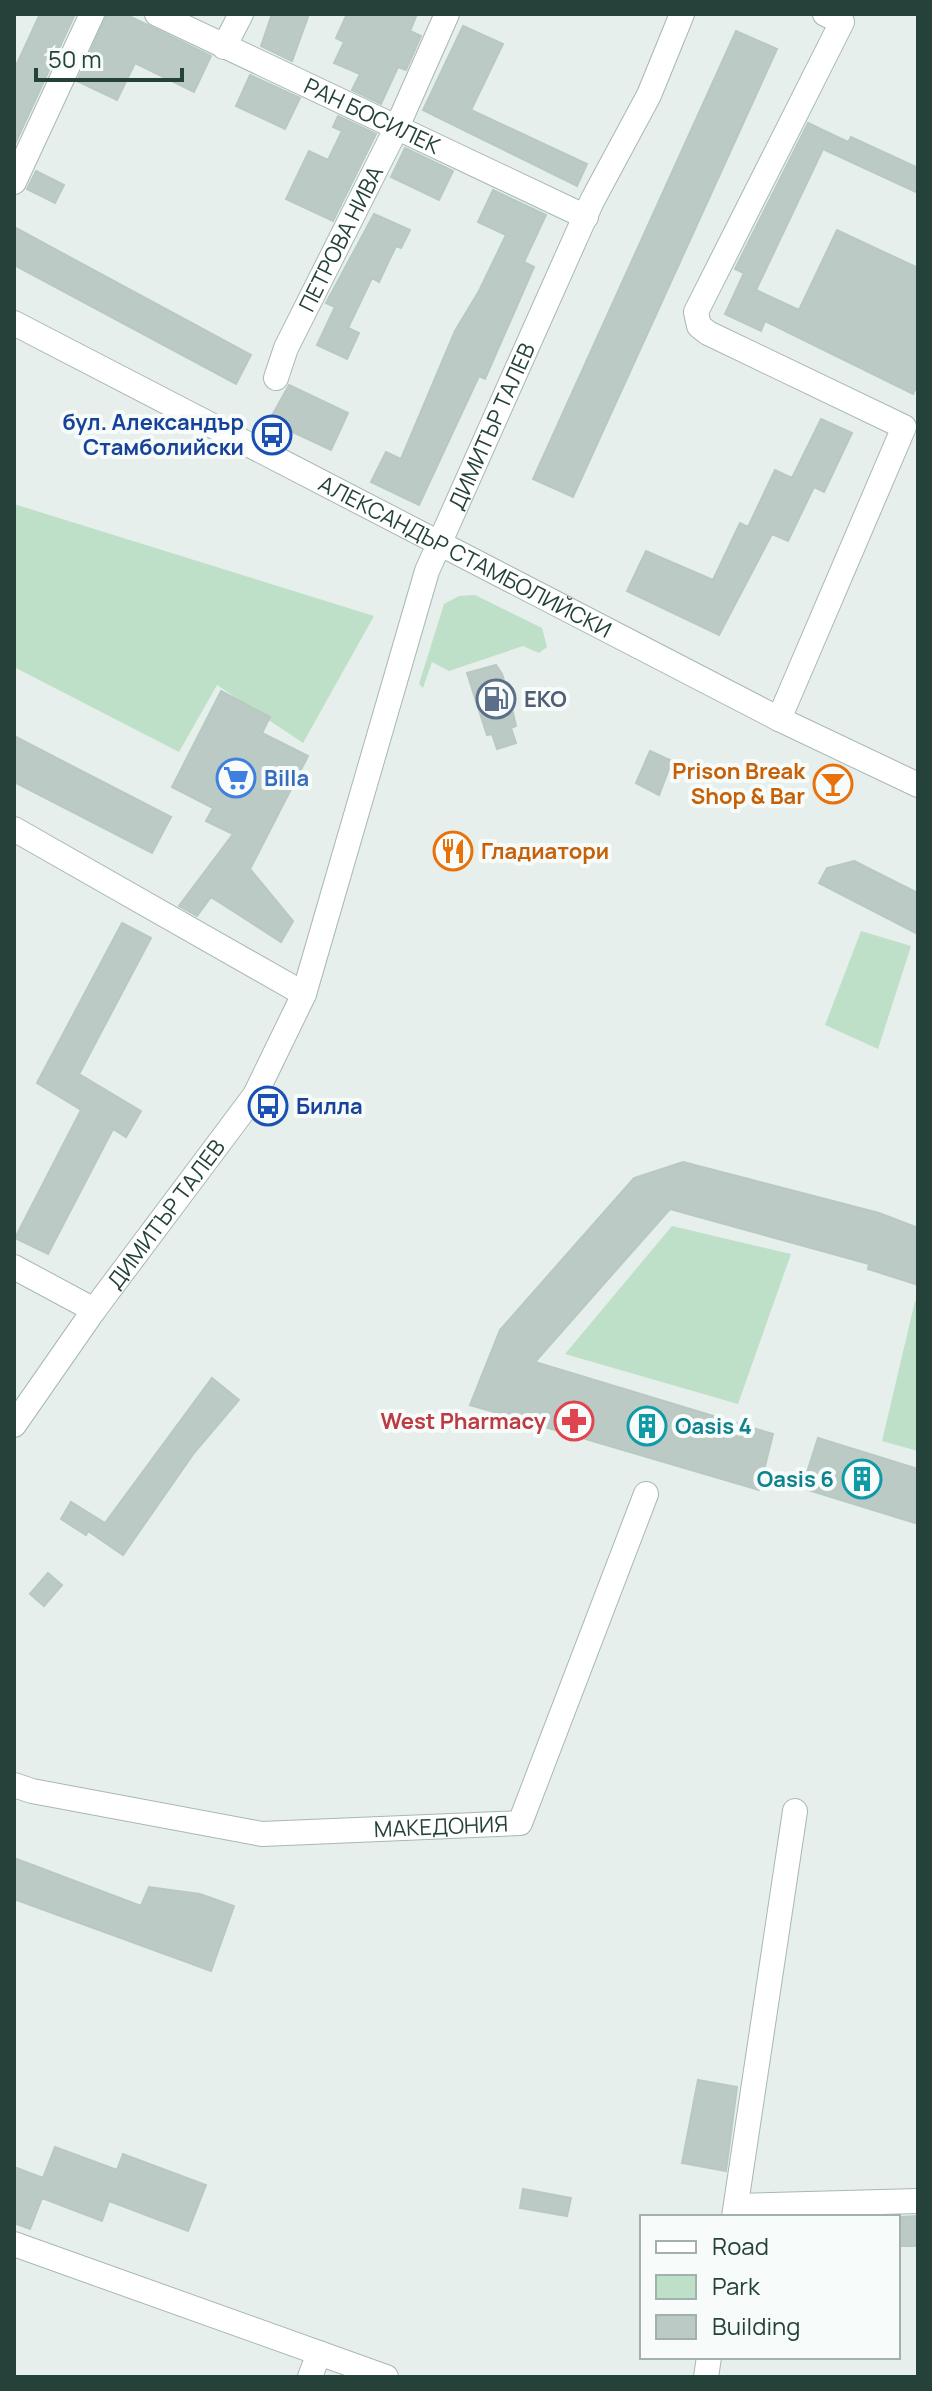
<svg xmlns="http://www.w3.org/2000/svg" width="932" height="2391" viewBox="0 0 932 2391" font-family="Manrope,sans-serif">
	<rect width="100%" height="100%" fill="#e6efeb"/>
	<!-- green -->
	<path fill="#bfe0c8" d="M14,504L374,616L303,743L217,685L179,752L14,667Z
		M475,595L542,628L547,647L539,653L523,646L449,671L432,662L423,688L419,684L444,604L459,596Z
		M861,931L911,946L878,1049L825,1025Z
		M672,1226L791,1254L738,1404L565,1354Z
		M915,1301H918V1451L882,1441Z"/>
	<!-- building -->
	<path fill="#bbcac4" stroke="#b8c9c2" stroke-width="2" d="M40,14H75L14,146V70Z
		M107,14H125L211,56L194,92L135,63L117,100L77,81Z
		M272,14H309L292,61L261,46Z
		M347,14H417L410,31L421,36L406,70L398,67L381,104L352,90L360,74L334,63L344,42L336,38Z
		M463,26L503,44L471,110L587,164L577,186L423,110Z
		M736,31L777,49L573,497L533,479Z
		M250,75L300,98L285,129L236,106Z
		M338,116L376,134L333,221L286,199L309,151L328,160L342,131L333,127Z
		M808,123L848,142L851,137L918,168V193L823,149L756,290L799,310L837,230L918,268V383L913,394L765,321L761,331L725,314L744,273L735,269Z
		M405,148L453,171L439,200L391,177Z
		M36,171L64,185L55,203L27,189Z
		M493,190L546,215L524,262L534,267L485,379L479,376L419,505L371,482L386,452L401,459L455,331L479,291L506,235L478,222Z
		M374,214L410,230L401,248L396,246L379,282L372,278L348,328L359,333L347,359L317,345L335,307L326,303Z
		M14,227L251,355L236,384L14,265Z
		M289,385L348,413L331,450L269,421Z
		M821,419L852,433L824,492L814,487L788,541L772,534L719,635L627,591L646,551L713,580L740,523L748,527L775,470L792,478Z
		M496,665L502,674L511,704L516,726L511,728L516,743L497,749L492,734L487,735L467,673Z
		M221,691L270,717L262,733L308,756L250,869L293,921L281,942L211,897L197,916L179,906L233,834L206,821L213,808L172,787Z
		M14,736L171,817L152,853L14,782Z
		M650,751L672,761L659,795L636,783Z
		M854,861L918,893V934L819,883L827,868Z
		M122,923L151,938L79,1074L141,1111L126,1137L113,1129L48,1254L15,1238L81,1110L37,1083Z
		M683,1162L879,1213L918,1228V1285L868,1269L869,1264L670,1209L535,1362L773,1434L759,1490L470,1405L500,1330L634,1178Z
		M212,1378L239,1400L194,1453L123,1555L88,1531L86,1535L61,1519L71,1502L105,1523Z
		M818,1438L918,1469V1524L802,1488Z
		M48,1573L62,1585L44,1606L30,1594Z
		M14,1858L141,1906L149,1887L200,1894L234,1906L211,1971L14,1899Z
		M698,2080L737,2087L726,2171L682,2163Z
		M55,2147L117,2170L123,2154L206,2185L188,2231L109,2201L102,2221L42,2198L30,2229L14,2223V2167L43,2178Z
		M523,2189L571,2198L567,2216L520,2208Z
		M918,2216V2246H898V2217Z"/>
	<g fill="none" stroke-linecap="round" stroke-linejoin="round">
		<!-- minor casing -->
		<g stroke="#a8b8b2" stroke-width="26">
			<g id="minor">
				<path id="s1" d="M157,14L586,217"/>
				<path d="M224,47L241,14"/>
				<path d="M14,182L92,14"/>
				<path id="s2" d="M14,323L779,719L918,785"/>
				<path id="s3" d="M276,378L286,348L397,127L447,14"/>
				<path d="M779,719L904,427L708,333L699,326L696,312L842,22L825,14"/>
				<path d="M14,829L304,994"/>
				<path d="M14,1267L94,1310"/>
				<path id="s4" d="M14,1425L94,1310L255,1095L304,994L427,571L592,201L649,95L682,14"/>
				<path id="s5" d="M14,1785L32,1791L262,1834L520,1823L646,1494"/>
				<path d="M736,2206L918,2201"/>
				<path d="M734,2217L795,1811"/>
				<path d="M14,2244L386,2377"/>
				<path d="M310,2377L319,2353"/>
				<path d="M706,2377L709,2357"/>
			</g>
		</g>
		<!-- minor -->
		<use href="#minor" stroke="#fff" stroke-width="24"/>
	</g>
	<!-- icons -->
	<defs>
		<g id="bus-ring" transform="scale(2)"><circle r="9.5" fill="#f7fbf9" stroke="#1a4fb4" stroke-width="1.5"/><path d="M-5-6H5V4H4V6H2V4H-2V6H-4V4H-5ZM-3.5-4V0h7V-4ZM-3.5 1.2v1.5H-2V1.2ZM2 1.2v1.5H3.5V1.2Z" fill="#1a4fb4"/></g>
		<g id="fuel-ring" transform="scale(2)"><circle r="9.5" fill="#f7fbf9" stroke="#5c6f8a" stroke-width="1.5"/><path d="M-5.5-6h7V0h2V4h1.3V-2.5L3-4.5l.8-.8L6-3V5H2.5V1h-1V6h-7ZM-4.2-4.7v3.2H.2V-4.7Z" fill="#5c6f8a"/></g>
		<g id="supermarket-ring" transform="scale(2)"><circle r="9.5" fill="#f7fbf9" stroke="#3f7fe0" stroke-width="1.5"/><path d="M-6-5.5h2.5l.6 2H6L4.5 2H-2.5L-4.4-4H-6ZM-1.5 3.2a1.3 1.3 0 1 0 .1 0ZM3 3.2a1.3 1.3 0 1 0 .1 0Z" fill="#3f7fe0"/></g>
		<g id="bar-ring" transform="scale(2)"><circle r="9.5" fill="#f7fbf9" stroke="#e8710a" stroke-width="1.5"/><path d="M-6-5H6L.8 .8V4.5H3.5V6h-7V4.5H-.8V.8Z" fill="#e8710a"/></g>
		<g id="restaurant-ring" transform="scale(2)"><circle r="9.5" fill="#f7fbf9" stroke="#e8710a" stroke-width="1.5"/><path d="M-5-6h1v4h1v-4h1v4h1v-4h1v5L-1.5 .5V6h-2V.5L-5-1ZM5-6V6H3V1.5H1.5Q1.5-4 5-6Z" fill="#e8710a"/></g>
		<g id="pharmacy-ring" transform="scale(2)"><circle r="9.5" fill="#f7fbf9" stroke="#e0444e" stroke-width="1.5"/><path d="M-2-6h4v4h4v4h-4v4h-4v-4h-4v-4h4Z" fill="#e0444e"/></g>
		<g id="building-ring" transform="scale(2)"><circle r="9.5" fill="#f7fbf9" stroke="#0f9aa8" stroke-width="1.5"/><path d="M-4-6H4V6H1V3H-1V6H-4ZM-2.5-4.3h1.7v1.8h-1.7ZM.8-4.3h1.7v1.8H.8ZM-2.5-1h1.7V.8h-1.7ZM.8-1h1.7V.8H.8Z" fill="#0f9aa8"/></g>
	</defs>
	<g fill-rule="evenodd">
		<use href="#bus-ring" x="272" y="435"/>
		<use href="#fuel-ring" x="496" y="699"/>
		<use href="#supermarket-ring" x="236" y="778"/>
		<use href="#bar-ring" x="833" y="784"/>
		<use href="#restaurant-ring" x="453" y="851"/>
		<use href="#bus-ring" x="268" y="1106"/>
		<use href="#pharmacy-ring" x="574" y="1421"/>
		<use href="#building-ring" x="647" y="1426"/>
		<use href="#building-ring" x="862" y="1479"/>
	</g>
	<g text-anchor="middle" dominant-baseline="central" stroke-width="8" stroke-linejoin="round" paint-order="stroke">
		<!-- street labels -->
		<g font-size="22" fill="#24423a" stroke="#f7fbf9">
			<text stroke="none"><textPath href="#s1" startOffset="238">РАН БОСИЛЕК</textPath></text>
			<text stroke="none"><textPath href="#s3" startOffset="154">ПЕТРОВА НИВА</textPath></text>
			<text stroke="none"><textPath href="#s4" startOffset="1120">ДИМИТЪР ТАЛЕВ</textPath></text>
			<text stroke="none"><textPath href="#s2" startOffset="508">АЛЕКСАНДЪР СТАМБОЛИЙСКИ</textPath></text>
			<text stroke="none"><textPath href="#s4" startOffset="260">ДИМИТЪР ТАЛЕВ</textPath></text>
			<text stroke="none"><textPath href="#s5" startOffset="432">МАКЕДОНИЯ</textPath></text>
		</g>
		<!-- transit labels -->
		<g font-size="22" font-weight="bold" fill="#164399" stroke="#f7fbf9" text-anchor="end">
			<text x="244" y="422">бул. Александър<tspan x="244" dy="25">Стамболийски</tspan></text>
			<text x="296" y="1106" text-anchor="start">Билла</text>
		</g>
		<!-- service labels -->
		<g font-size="22" font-weight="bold" fill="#4e5e75" stroke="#f7fbf9" text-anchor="start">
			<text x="524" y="699">EKO</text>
		</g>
		<!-- food labels -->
		<g font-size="22" font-weight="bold" fill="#c56008" stroke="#f7fbf9" text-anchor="end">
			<text x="805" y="771">Prison Break<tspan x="805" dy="25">Shop &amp; Bar</tspan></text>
			<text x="481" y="851" text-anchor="start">Гладиатори</text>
		</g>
		<!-- shop labels -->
		<g font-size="22" font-weight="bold" fill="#366cbe" stroke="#f7fbf9" text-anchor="start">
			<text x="264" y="778">Billa</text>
		</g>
		<!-- health labels -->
		<g font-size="22" font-weight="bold" fill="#be3a42" stroke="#f7fbf9" text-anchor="end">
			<text x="546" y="1421">West Pharmacy</text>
		</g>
		<!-- culture labels -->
		<g font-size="22" font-weight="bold" fill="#0d838f" stroke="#f7fbf9" text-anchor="start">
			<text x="675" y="1426">Oasis 4</text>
			<text x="834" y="1479" text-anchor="end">Oasis 6</text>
		</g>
	</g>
	<!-- border -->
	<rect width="932" height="2391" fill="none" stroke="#24423a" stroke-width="32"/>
	<!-- legend -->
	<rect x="640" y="2215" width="260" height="144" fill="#f7fbf9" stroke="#a3b1ad" stroke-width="2"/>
	<rect x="656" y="2241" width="40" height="12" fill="#ffffff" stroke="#a3b1ad" stroke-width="2"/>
	<text x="712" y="2255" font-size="24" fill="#24423a">Road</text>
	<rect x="656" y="2275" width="40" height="24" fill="#bfe0c8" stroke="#a3b1ad" stroke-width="2"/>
	<text x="712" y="2295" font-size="24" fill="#24423a">Park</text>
	<rect x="656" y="2315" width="40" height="24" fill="#bbcac4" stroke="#a3b1ad" stroke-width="2"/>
	<text x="712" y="2335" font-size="24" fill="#24423a">Building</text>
	<!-- scale -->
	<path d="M36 68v12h146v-12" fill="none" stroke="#24423a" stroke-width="4"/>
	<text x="48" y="68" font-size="24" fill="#24423a" stroke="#f7fbf9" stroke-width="6" paint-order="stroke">50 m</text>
</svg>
